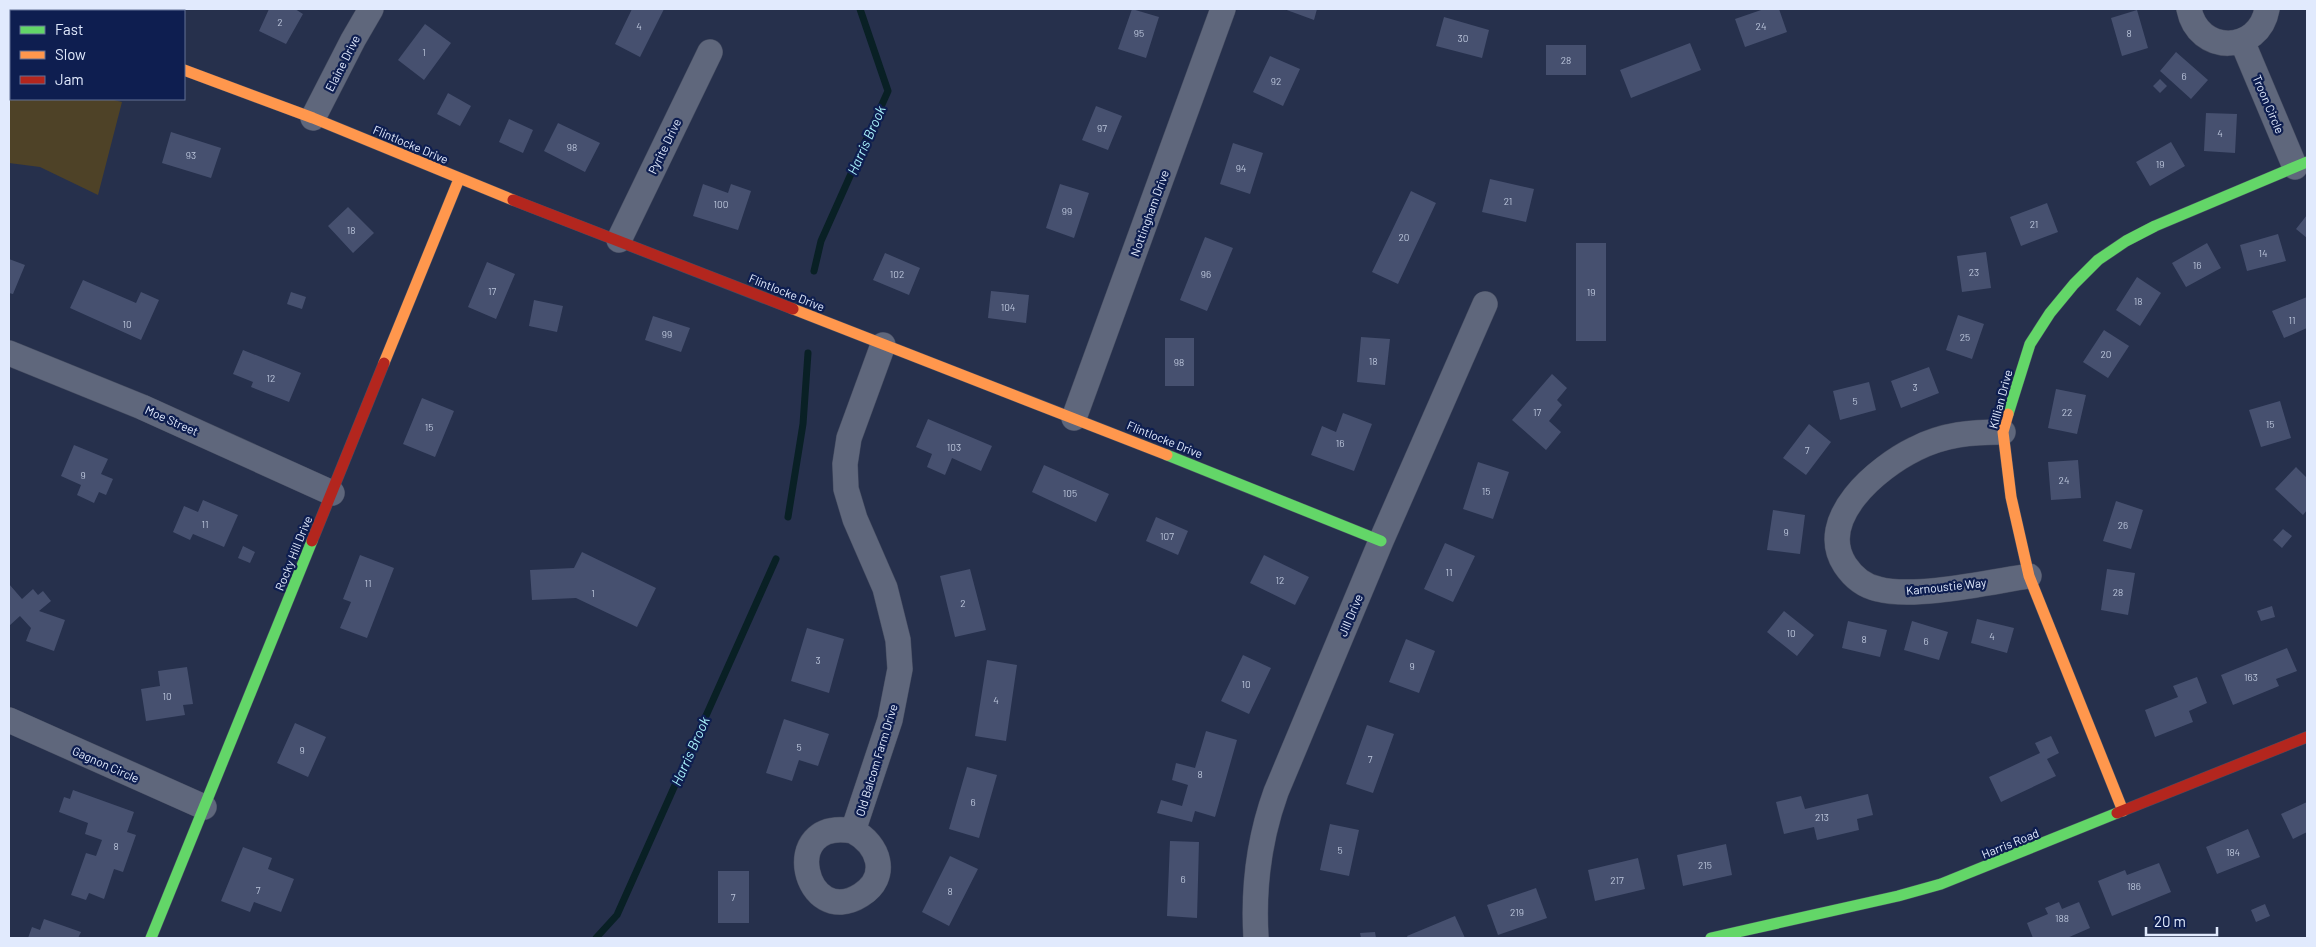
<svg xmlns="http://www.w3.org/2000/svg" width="2316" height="947" viewBox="0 0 2316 947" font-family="Barlow,sans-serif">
	<rect width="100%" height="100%" fill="#26304c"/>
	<!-- green -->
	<path fill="#4e4227" d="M9,57L11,61V99H110L122,102L98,195L40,167L9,163Z"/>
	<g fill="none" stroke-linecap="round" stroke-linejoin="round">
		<!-- stream -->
		<path stroke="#092025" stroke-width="7" d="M814,271L821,241L888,91L860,9
			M788,517L803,424L808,353
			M596,938L617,915L776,559"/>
	</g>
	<!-- building -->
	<path fill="#46506f" d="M22,9H73L72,11H21Z
		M269,9H295L303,14L286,44L259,31Z
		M632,9H664L640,57L615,44Z
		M1132,9L1159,17L1146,58L1118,49Z
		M1284,9H1317L1314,20Z
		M1764,9H1779L1787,32L1745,47L1735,19Z
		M2137,10L2148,48L2122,56L2111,18Z
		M1444,17L1489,30L1482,58L1436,46Z
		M425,24L451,43L424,80L398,60Z
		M1690,43L1701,70L1631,98L1620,70Z
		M1546,45H1586V75H1546Z
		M2176,52L2208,80L2191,99L2160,71Z
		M1270,56L1300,69L1283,106L1253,92Z
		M2160,79L2167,86L2160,93L2153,86Z
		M448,93L471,106L460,126L437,114Z
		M1096,106L1122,116L1108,150L1082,140Z
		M2206,113L2237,114L2235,153L2204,151Z
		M509,119L533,130L523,153L499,142Z
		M558,123L600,143L585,172L544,151Z
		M171,132L221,148L211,178L162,163Z
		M2171,142L2185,166L2150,186L2136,162Z
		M1233,143L1263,153L1250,194L1220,184Z
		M1490,179L1534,189L1526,222L1482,212Z
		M703,184L728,193L731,184L751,191L738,230L693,216Z
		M1060,184L1089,193L1074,238L1046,228Z
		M1411,191L1436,203L1398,284L1372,272Z
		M2047,203L2058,232L2021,246L2010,217Z
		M348,207L374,233L353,253L328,226Z
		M2307,215V238L2296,229Z
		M2278,234L2286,261L2247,271L2240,245Z
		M1205,237L1233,248L1207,311L1180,300Z
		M1576,243H1606V341H1576Z
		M2207,243L2221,268L2186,287L2172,263Z
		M1986,252L1991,288L1962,292L1957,256Z
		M885,253L920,268L909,295L873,280Z
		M9,259L25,265L13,294L9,293Z
		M487,262L515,274L496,319L468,307Z
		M2137,277L2161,293L2140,326L2116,310Z
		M83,280L136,303L141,292L159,300L141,340L70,308Z
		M991,291L1029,295L1026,323L988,318Z
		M291,292L306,297L302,309L287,304Z
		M2307,297V328L2284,338L2272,311Z
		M534,300L563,306L557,332L529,326Z
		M1958,315L1984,324L1972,359L1946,350Z
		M653,316L690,328L681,352L645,340Z
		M2104,330L2129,346L2108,378L2083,362Z
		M1361,337L1390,339L1385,385L1357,382Z
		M1165,338H1194V386H1165Z
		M243,350L301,373L289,402L251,387L253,382L233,374Z
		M1929,367L1939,393L1901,408L1891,381Z
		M1552,374L1567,388L1557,400L1562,405L1549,421L1561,432L1546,450L1512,420Z
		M1869,382L1876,410L1840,420L1833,391Z
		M2056,389L2086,395L2077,434L2048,428Z
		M422,398L454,411L435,457L403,444Z
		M2280,401L2291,438L2261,447L2249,410Z
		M1343,413L1372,424L1354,471L1311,455L1322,426L1336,432Z
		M928,419L992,446L981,471L952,458L945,475L927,467L932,454L916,447Z
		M1809,424L1831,442L1806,475L1783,458Z
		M74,445L108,459L101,474L113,479L106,495L99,492L94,503L77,495L81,485L61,476Z
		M2078,460L2081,498L2051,500L2048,462Z
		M1478,462L1509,472L1493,519L1463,509Z
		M1044,465L1109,494L1096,522L1032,492Z
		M2296,467L2307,478V510L2303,515L2275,489Z
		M203,500L238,515L224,547L193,534L190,540L173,532L184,506L198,512Z
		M2116,501L2143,510L2131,549L2103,541Z
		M1773,510L1805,515L1800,554L1767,550Z
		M1156,517L1188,531L1178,555L1146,541Z
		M2283,529L2292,536L2282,548L2273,540Z
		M1445,543L1475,556L1453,602L1424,589Z
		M243,546L255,552L250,563L238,558Z
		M582,552L656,588L637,627L576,598L532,600L530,570L574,568Z
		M360,555L394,568L367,638L340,628L351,602L343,599Z
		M1264,555L1309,577L1295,605L1250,583Z
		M970,569L986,630L955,637L940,576Z
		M2107,569L2135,573L2128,615L2101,610Z
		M9,584L22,599L33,589L38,595L43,591L51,601L39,611L65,620L54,651L26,641L31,628L20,616L9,626Z
		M2272,606L2275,617L2261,621L2257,611Z
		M1784,611L1814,635L1797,656L1767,632Z
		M1977,619L2014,628L2007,653L1971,643Z
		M1848,621L1887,630L1880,657L1842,648Z
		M1912,621L1948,632L1939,660L1904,650Z
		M807,628L844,639L829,693L791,681Z
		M1406,639L1435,651L1419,693L1389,682Z
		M2287,648L2297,671L2276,679L2279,686L2233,705L2221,675Z
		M1243,655L1271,668L1249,714L1221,701Z
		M987,660L1017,665L1006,741L975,736Z
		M187,667L193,704L183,705L185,715L146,721L141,689L160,686L158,671Z
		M2197,677L2207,703L2189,711L2193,722L2155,737L2145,710L2178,697L2173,686Z
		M784,719L829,734L818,766L799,760L792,781L766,773Z
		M295,723L326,737L308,777L277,763Z
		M1367,725L1394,734L1373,793L1346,784Z
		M1206,731L1237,740L1215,817L1195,811L1192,822L1157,813L1161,800L1182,806L1188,785L1172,780L1176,763L1195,768Z
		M2051,736L2059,753L2047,759L2056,776L2001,802L1989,777L2040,753L2035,743Z
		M967,767L997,775L979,838L949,829Z
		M73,790L134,812L127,832L136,835L123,872L114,869L104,899L89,893L86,900L71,895L86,853L96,856L102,840L85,834L88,823L59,812L64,797L70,799Z
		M1868,794L1873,815L1857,819L1859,830L1817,840L1814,827L1784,834L1776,802L1801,796L1805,809Z
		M2307,802V832L2293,839L2281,814Z
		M1330,824L1359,830L1349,876L1320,870Z
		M2248,829L2260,857L2217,874L2206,847Z
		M1170,841L1199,842L1197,918L1167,916Z
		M1726,844L1732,875L1683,886L1677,855Z
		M243,847L272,858L268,869L294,879L281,912L254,902L250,912L221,901Z
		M950,856L978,869L949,926L922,912Z
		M1638,858L1645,889L1595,901L1588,870Z
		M2159,863L2171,892L2112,916L2098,881L2125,870L2127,875Z
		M718,871H749V923H718Z
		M1536,888L1547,918L1498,935L1487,905Z
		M2059,902L2062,909L2079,902L2090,928L2067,938H2033L2027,923L2048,914L2045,908Z
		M2265,904L2270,916L2256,922L2251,910Z
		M1455,916L1465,938H1408L1407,936Z
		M44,919L81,932L78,938H28L32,927L40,930Z
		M1375,932L1376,938H1361L1360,933Z"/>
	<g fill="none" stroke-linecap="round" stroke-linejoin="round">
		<!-- street casing -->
		<g stroke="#454c61" stroke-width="26">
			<path id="street" d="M2189,9C2198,55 2259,54 2267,9
				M2242,41L2295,167
				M313,118L353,40L371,9
				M619,240L710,52
				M9,353L142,407L332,493
				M1074,418L1223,9
				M2003,432C1972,432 1944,434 1915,449C1878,467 1815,519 1845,565C1853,577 1864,586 1878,589C1915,599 1990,582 2029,576
				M9,720L204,807
				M853,831C879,844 890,877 861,895C805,931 777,817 853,831L890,720L900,669L898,640L885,588L855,519L846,489L845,464L849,438L883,345
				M1256,938C1253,888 1259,839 1276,792L1381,541L1485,304"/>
		</g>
		<!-- fast casing -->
		<g stroke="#454c61" stroke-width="12">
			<path id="fast" d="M2008,414L2030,344L2050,313L2074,284L2098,260L2126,241L2155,226L2307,162
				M1167,455L1381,541
				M151,938L312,541
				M1711,938L1898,896L1941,884L2117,813"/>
		</g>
		<!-- slow casing -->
		<g stroke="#454c61" stroke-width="12">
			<path id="slow" d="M184,70L313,118L513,200
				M793,309L1167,455
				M384,363L459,179
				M2008,414L2003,432L2011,497L2029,576L2123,811"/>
		</g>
		<!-- jam casing -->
		<g stroke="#454c61" stroke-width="12">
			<path id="jam" d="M513,200L793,309
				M312,541L384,363
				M2117,813L2307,737"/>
		</g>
		<!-- street -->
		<use href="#street" stroke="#5f677c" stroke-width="25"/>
		<!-- fast -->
		<use href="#fast" stroke="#63d668" stroke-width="11"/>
		<!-- slow -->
		<use href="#slow" stroke="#ff974d" stroke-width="11"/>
		<!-- jam -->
		<use href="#jam" stroke="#b3261e" stroke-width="11"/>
	</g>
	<g text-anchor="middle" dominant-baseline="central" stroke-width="4.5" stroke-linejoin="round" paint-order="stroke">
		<!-- number labels -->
		<g font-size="10" fill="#bac4da">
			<text x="280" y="22">2</text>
			<text x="639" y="26">4</text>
			<text x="1761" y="26">24</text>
			<text x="1139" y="33">95</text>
			<text x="2129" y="33">8</text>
			<text x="1463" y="38">30</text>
			<text x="424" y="52">1</text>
			<text x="1566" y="60">28</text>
			<text x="2184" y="76">6</text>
			<text x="1276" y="81">92</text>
			<text x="1102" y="128">97</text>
			<text x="2220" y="133">4</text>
			<text x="572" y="147">98</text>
			<text x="191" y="155">93</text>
			<text x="2160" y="164">19</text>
			<text x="1241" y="168">94</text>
			<text x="1508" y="201">21</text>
			<text x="721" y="204">100</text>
			<text x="1067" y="211">99</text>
			<text x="2034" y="224">21</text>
			<text x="351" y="230">18</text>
			<text x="1404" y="237">20</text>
			<text x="2263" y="253">14</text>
			<text x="2197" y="265">16</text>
			<text x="1974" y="272">23</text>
			<text x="897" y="274">102</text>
			<text x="1206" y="274">96</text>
			<text x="492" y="291">17</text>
			<text x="1591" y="292">19</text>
			<text x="2138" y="301">18</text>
			<text x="1008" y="307">104</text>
			<text x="2292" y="320">11</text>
			<text x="127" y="324">10</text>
			<text x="667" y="334">99</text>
			<text x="1965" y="337">25</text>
			<text x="2106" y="354">20</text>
			<text x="1373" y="361">18</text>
			<text x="1179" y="362">98</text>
			<text x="271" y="378">12</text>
			<text x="1915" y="387">3</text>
			<text x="1855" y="401">5</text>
			<text x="1537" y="412">17</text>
			<text x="2067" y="412">22</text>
			<text x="2270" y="424">15</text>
			<text x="429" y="427">15</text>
			<text x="1340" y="443">16</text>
			<text x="954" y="447">103</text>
			<text x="1807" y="450">7</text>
			<text x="83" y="475">9</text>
			<text x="2064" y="480">24</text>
			<text x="1486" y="491">15</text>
			<text x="1070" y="493">105</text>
			<text x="205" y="524">11</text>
			<text x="2123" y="525">26</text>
			<text x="1786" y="532">9</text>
			<text x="1167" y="536">107</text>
			<text x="1449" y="572">11</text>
			<text x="1280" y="580">12</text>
			<text x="368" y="583">11</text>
			<text x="2118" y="592">28</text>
			<text x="593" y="593">1</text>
			<text x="963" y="603">2</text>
			<text x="1791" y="633">10</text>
			<text x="1992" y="636">4</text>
			<text x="1864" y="639">8</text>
			<text x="1926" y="641">6</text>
			<text x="818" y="660">3</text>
			<text x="1412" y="666">9</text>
			<text x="2251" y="677">163</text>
			<text x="1246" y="684">10</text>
			<text x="167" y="696">10</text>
			<text x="996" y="700">4</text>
			<text x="799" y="747">5</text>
			<text x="302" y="750">9</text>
			<text x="1370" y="759">7</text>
			<text x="1200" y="774">8</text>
			<text x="973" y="802">6</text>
			<text x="1822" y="817">213</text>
			<text x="116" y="846">8</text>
			<text x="1340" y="850">5</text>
			<text x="2233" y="852">184</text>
			<text x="1705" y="865">215</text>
			<text x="1183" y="879">6</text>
			<text x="1617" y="880">217</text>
			<text x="2134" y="886">186</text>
			<text x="258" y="890">7</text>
			<text x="950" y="891">8</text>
			<text x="733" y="897">7</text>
			<text x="1517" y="912">219</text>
			<text x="2062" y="918">188</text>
		</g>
		<!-- street labels -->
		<g font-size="12" fill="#e1eafd" stroke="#0e1e50">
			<text transform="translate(342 63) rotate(-63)">Elaine Drive</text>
			<text transform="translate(2269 104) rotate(67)">Troon Circle</text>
			<text transform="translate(411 144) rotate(23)">Flintlocke Drive</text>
			<text transform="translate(664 146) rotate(-64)">Pyrite Drive</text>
			<text transform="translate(1149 213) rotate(-70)">Nottingham Drive</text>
			<text transform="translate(787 292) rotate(22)">Flintlocke Drive</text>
			<text transform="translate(2000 399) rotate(-75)">Killian Drive</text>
			<text transform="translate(172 420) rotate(24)">Moe Street</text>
			<text transform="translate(1165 439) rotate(22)">Flintlocke Drive</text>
			<text transform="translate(293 553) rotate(-68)">Rocky Hill Drive</text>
			<text transform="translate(1946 586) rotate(-6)">Karnoustie Way</text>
			<text transform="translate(1350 615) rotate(-67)">Jill Drive</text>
			<text transform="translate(876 760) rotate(-73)">Old Balcom Farm Drive</text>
			<text transform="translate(106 764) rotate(24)">Gagnon Circle</text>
			<text transform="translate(2010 843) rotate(-22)">Harris Road</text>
		</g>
		<!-- water labels -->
		<g font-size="14" font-style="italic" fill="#a9f2fb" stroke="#0e1e50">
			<text transform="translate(866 140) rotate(-66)">Harris Brook</text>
			<text transform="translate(690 751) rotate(-66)">Harris Brook</text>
		</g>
	</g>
	<!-- border -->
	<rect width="2316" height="947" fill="none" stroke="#e1eafd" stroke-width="20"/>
	<!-- legend -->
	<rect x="10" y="10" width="175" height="90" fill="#0e1e50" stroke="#627095"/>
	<rect x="20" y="26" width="25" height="8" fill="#63d668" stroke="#627095"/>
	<text x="55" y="35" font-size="15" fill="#e1eafd">Fast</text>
	<rect x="20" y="51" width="25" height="8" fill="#ff974d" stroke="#627095"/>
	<text x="55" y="60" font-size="15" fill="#e1eafd">Slow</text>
	<rect x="20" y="76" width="25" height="8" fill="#b3261e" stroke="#627095"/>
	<text x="55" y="85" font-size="15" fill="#e1eafd">Jam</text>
	<!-- scale -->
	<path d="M2146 927v8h71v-8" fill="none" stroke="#e1eafd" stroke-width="2.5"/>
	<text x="2154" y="927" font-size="15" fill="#e1eafd" stroke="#0e1e50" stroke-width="4" paint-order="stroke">20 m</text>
</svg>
